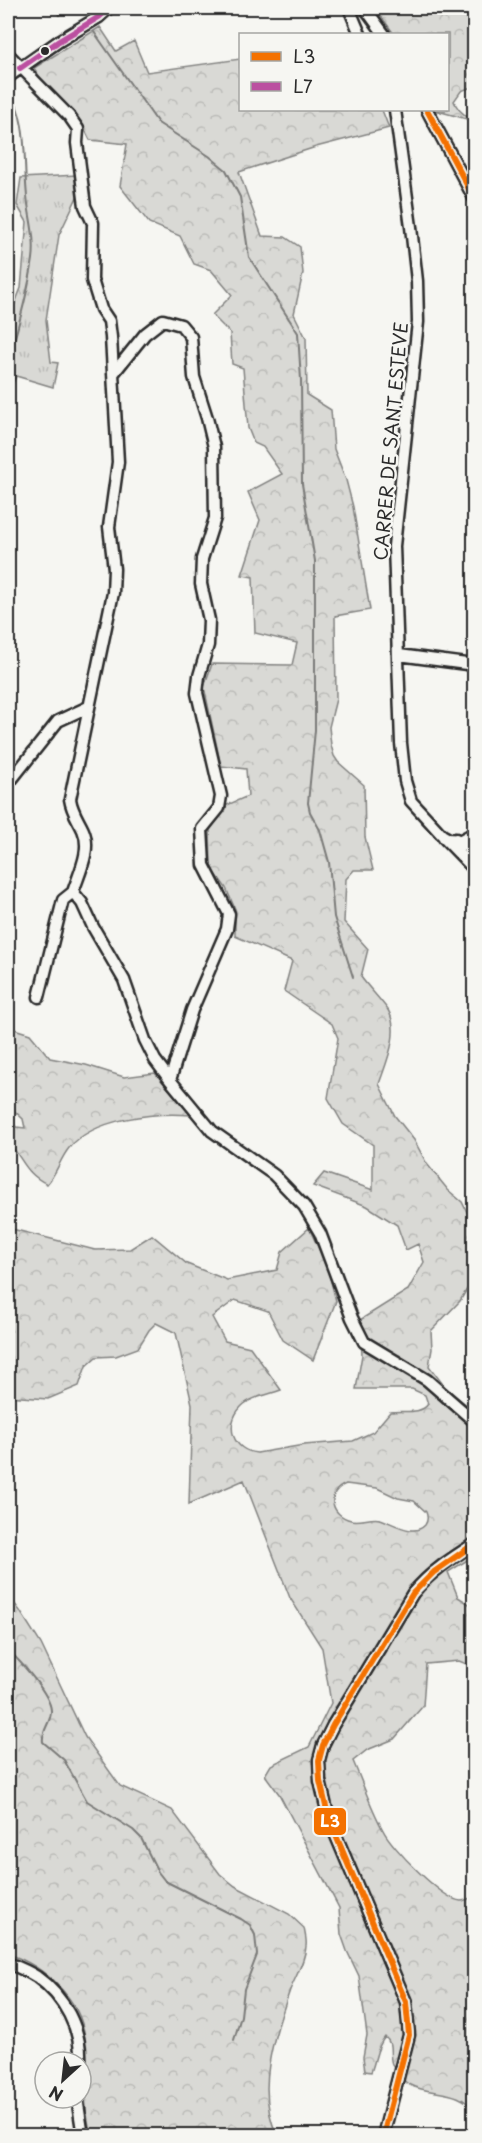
<svg xmlns="http://www.w3.org/2000/svg" width="482" height="2143" viewBox="0 0 482 2143" font-family="'Playpen Sans',sans-serif">
	<defs>
		<pattern id="grass-tufts" width="24" height="20" patternUnits="userSpaceOnUse" patternTransform="scale(1.5)"><rect width="24" height="20" fill="#d9d9d5"/><path d="M3 7l-1-3M5 7V3M7 7l1-3M15 17l-1-3M17 17v-4M19 17l1-3" fill="none" stroke="#babab7"/></pattern>
		<pattern id="forest-crowns" width="20" height="18" patternUnits="userSpaceOnUse" patternTransform="scale(1.5)"><rect width="20" height="18" fill="#d9d9d5"/><path d="M2 6a3 3 0 1 1 6 0M12 15a3 3 0 1 1 6 0" fill="none" stroke="#babab7"/></pattern>
	</defs>
	<rect width="100%" height="100%" fill="#f6f6f2"/>
	<filter id="ink" filterUnits="userSpaceOnUse"><feTurbulence type="fractalNoise" baseFrequency=".0167" numOctaves="2"/><feDisplacementMap in="SourceGraphic" scale="12" xChannelSelector="R" yChannelSelector="G"/><feConvolveMatrix kernelMatrix="1 2 1 2 8 2 1 2 1" color-interpolation-filters="sRGB"/></filter>
	<g filter="url(#ink)">
		<!-- grass -->
		<path fill="url(#grass-tufts)" stroke="#828280" stroke-width="1.5" d="M77,175L78,195L59,235L46,320L51,362L58,363L53,387L16,376L8,395V321L21,288L27,222L17,205L21,178Z"/>
		<!-- forest -->
		<path fill="url(#forest-crowns)" stroke="#828280" stroke-width="1.5" fill-rule="evenodd" d="M375,8H474V86L461,91L454,101C458,111 466,116 474,121L434,110H448V34H394Z
			M100,27L116,51L134,41L147,72L240,59V110H382L389,128L316,147L239,172L262,236L285,237L300,247L303,273L294,314L306,338L307,395L331,410L334,449L346,480L353,507L370,610L335,616L336,699L329,727L331,745L334,756L338,762L364,785L365,837L373,870H354L346,879L344,922L368,949L361,977C369,988 380,999 388,1010C401,1032 386,1063 379,1084L395,1116L414,1140L427,1164L448,1190L462,1202L474,1226V1253L470,1284L460,1301L431,1331L432,1349L429,1366L445,1387L474,1411V1556L448,1572L458,1597L474,1607V1667L459,1661L426,1664L423,1706L394,1739L367,1750L353,1761C363,1784 371,1808 383,1830C391,1847 443,1900 461,1901C466,1901 470,1898 474,1896V2112C462,2088 431,2096 410,2085C404,2082 394,2070 392,2064C388,2054 394,2044 385,2037C376,2047 376,2060 371,2072L365,2071L363,2057L367,2035L359,1976L347,1951L341,1934L339,1908L279,1794L265,1775L271,1765L309,1747L331,1703L322,1648L290,1598L244,1480L189,1504L192,1404L176,1333L156,1323L149,1330L138,1348L116,1356L96,1357L86,1366L79,1386L48,1399L8,1396V1228L95,1250L130,1249L152,1235L187,1264L227,1280L277,1270L282,1252L309,1228L327,1266L336,1301L313,1360L283,1340L268,1311L235,1300L212,1317L225,1341L250,1347L281,1390C268,1395 250,1397 241,1407C224,1425 233,1451 257,1453L304,1445L353,1441L373,1432L390,1412C402,1410 421,1415 428,1404L425,1395L412,1389H356L362,1355L360,1320L408,1290L424,1262L418,1244L406,1250L397,1225L367,1206L313,1186L324,1173L373,1190V1145L343,1124L328,1098L338,1038L332,1024L284,991L292,961L235,936V909L226,888L211,867L210,830L227,805L248,796L246,769L221,766L204,687L212,664L292,665L297,643L255,633L253,577L242,575L260,520L248,492L282,474L263,447L254,443L248,428L243,368L232,364L230,333L212,315L232,295L211,270L194,264L180,236L149,223L120,186L127,144L90,140L81,122L41,79L34,68ZM346,1484L377,1488L398,1498L414,1501L426,1512C428,1517 428,1521 425,1525C413,1538 392,1522 380,1519C371,1517 361,1522 351,1520C331,1516 325,1492 346,1484Z
			M8,1027L30,1034L50,1058L86,1065L124,1077L155,1073L191,1115C155,1112 94,1118 69,1148C60,1159 57,1173 47,1184C25,1174 23,1158 8,1142V1117L16,1127L25,1128L23,1119L8,1105Z
			M8,1595L20,1611L41,1644L85,1737L120,1786L172,1810L220,1874L235,1886L289,1914L304,1928C305,1934 307,1941 306,1946C305,1961 296,1976 290,1990C274,2036 255,2089 277,2135H91C86,2115 84,2096 85,2076C85,2063 87,2051 85,2038C81,1999 43,1965 8,1954Z"/>
		<g fill="none" stroke-linecap="round" stroke-linejoin="round">
			<!-- stream -->
			<path stroke="#7a7a78" stroke-width="2" d="M56,8L59,15
				M94,32L158,123L209,156L226,170L240,197L249,257L298,333L301,380L302,484L315,561V730L308,803L310,812L320,830L329,862L334,917L353,977
				M8,90C29,119 23,162 27,196C29,217 36,238 33,259C28,294 18,328 8,361
				M8,1650C20,1661 50,1694 51,1710C52,1722 41,1730 43,1742L64,1760L87,1801L133,1830L141,1838L158,1872L165,1881L241,1919L250,1925L255,1935L257,1955L244,1989L241,2016L234,2040"/>
			<!-- minor casing -->
			<g stroke="#2b2b2b" stroke-width="15">
				<path id="minor" d="M349,8L360,34
					M365,8L384,34
					M8,54L69,116L78,129L77,143L85,206L93,223L92,280L101,309L109,321L111,337L118,462L109,527L114,569L113,593L70,799C72,812 78,819 83,830C92,850 79,873 73,892L82,903L93,927L124,980L145,1040L155,1060L170,1080L212,1131L274,1175L304,1206L320,1233L352,1318L364,1342L427,1380L474,1421
					M8,77L59,41L99,17L109,8
					M395,110L411,227L417,281L418,322L394,546L401,743L405,781L411,801L442,835L449,839L461,840L474,833
					M427,110L474,198
					M113,374L145,334L163,320L181,325L191,337L194,377L207,418L214,447L215,518L202,559L201,584L209,620L208,645L199,676L197,693L221,796L219,808L202,829L204,865L229,914L227,929L192,1010L170,1080
					M399,655L474,665
					M8,784L58,721L88,707
					M444,838L474,869
					M456,839L474,852
					M39,997L63,900L73,892
					M8,1963C18,1967 28,1971 37,1977C64,1996 82,2030 80,2062
					M77,2098L83,2136
					M383,2136L409,2035L406,2002L329,1819L320,1781L319,1760L323,1745L333,1725L413,1593C430,1572 452,1558 474,1544"/>
			</g>
			<!-- minor -->
			<use href="#minor" stroke="#f6f6f2" stroke-width="10"/>
			<!-- bus-1 casing -->
			<g stroke="#f6f6f2" stroke-width="10">
				<path id="bus-1" d="M427,110L474,198
					M383,2136L409,2035L406,2002L329,1819L320,1781L319,1760L323,1745L333,1725L413,1593L434,1572L474,1544"/>
			</g>
			<!-- bus-2 casing -->
			<g stroke="#f6f6f2" stroke-width="10">
				<path id="bus-2" d="M20,68L59,41L99,17L109,8"/>
			</g>
			<!-- bus-1 -->
			<use href="#bus-1" stroke="#f47100" stroke-width="6"/>
			<!-- bus-2 -->
			<use href="#bus-2" stroke="#bb50a0" stroke-width="6"/>
		</g>
	</g>
	<!-- markers -->
	<circle fill="#2b2b2b" stroke="#f6f6f2" stroke-width="2" cx="45" cy="51" r="5"/>
	<g text-anchor="middle" dominant-baseline="central" stroke-width="5" stroke-linejoin="round" paint-order="stroke">
		<!-- street labels -->
		<g font-size="18" fill="#2b2b2b" stroke="#f6f6f2">
			<text transform="translate(390 441) rotate(-85)">CARRER DE SANT ESTEVE</text>
		</g>
	</g>
	<rect stroke="#f6f6f2" stroke-width="2" x="313" y="1807" width="34" height="29" rx="6" fill="#f47100"/>
	<g font-size="16" text-anchor="middle" font-weight="bold" fill="#fff">
		<text x="330" y="1827">L3</text>
	</g>
	<!-- margin -->
	<rect width="482" height="2143" fill="none" stroke="#f6f6f2" stroke-width="30"/>
	<rect x="15" y="15" width="452" height="2113" fill="none" stroke="#2b2b2b" stroke-width="2" filter="url(#ink)"/>
	<!-- legend -->
	<rect x="239" y="33" width="210" height="78" fill="#f6f6f2" stroke="#a5a5a2" stroke-width="1.5"/>
	<rect x="251" y="52" width="30" height="9" fill="#f47100" stroke="#a5a5a2" stroke-width="1.5"/>
	<text x="293" y="63" font-size="18" fill="#2b2b2b">L3</text>
	<rect x="251" y="82" width="30" height="9" fill="#bb50a0" stroke="#a5a5a2" stroke-width="1.5"/>
	<text x="293" y="93" font-size="18" fill="#2b2b2b">L7</text>
	<!-- north arrow -->
	<g transform="translate(63 2080) rotate(207)"><circle r="28" fill="#f6f6f2" stroke="#a5a5a2" stroke-width="1.5"/>
	<path d="M0-4.5L10 22L0 15L-10 22Z" fill="#2b2b2b"/>
	<text y="-9" font-size="16" font-weight="bold" text-anchor="middle" fill="#2b2b2b">N</text>
	</g>
</svg>
